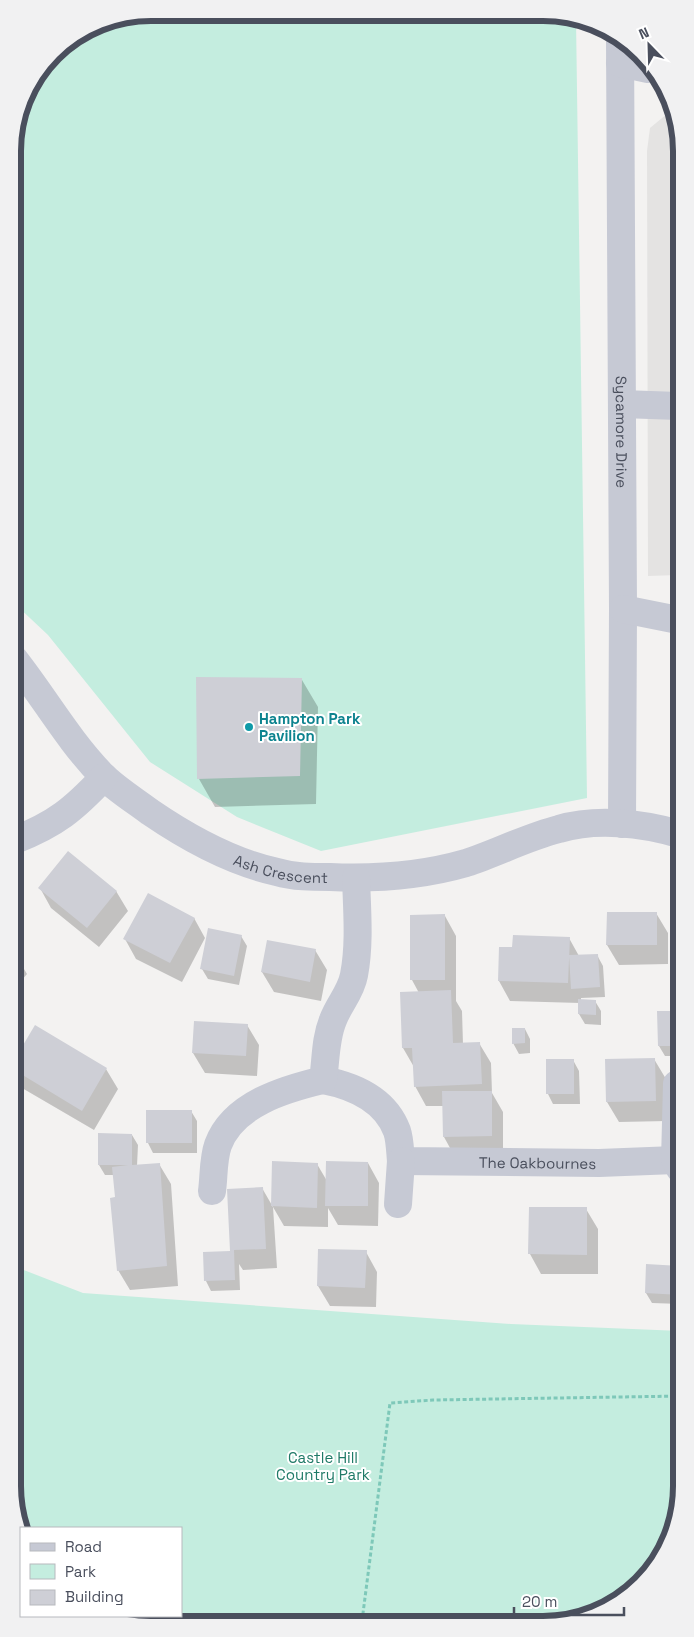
<svg xmlns="http://www.w3.org/2000/svg" width="694" height="1637" viewBox="0 0 694 1637" font-family="'Space Grotesk',sans-serif">
	<rect width="100%" height="100%" fill="#f3f2f1"/>
	<!-- education -->
	<path fill="#e4e3e2" d="M673,109L677,116L678,575L648,576L647,151L650,128Z"/>
	<!-- green -->
	<path fill="#c4eddf" d="M152,13L569,15L576,19L587,798L321,851L237,817L150,762L48,635L14,603L13,142L27,90L60,47L99,23Z
		M16,1267L83,1293L511,1324L681,1331V1495L671,1538L647,1577L578,1620L125,1622L113,1616H181V1528H21L17,1521Z"/>
	<!-- shadow -->
	<path fill="#0003" d="M198,679L302,680L318,707L316,804L215,807L199,779Z
		M15,799L20,808L15,812Z
		M40,888L116,891L128,911L99,947L51,908Z
		M656,913L668,933V964L619,965L607,945Z
		M411,916H445L456,936V1001L462,1011L463,1044L479,1043L491,1063L492,1093L503,1112V1156L455,1157L444,1137L443,1106H426L415,1086L414,1067L403,1048L402,993H419L412,980Z
		M194,918L205,938L182,982L136,959L125,939Z
		M241,936L247,946L239,985L208,979L202,969Z
		M569,938L579,956L597,955L603,966L605,997L581,998V1000L595,1001L601,1011V1025L585,1024L579,1014L580,1003L510,1001L499,981L513,949Z
		M315,950L327,970L321,1001L274,992L262,972Z
		M15,954L27,974L15,988Z
		M659,1013H680V1056H665L659,1046Z
		M247,1025L259,1045L257,1076L205,1073L193,1053Z
		M35,1027L106,1069L118,1089L94,1130L22,1088L16,1076V1059Z
		M525,1029L530,1039V1053L519,1054L513,1043Z
		M654,1059L666,1079L667,1121L619,1122L607,1102Z
		M573,1060L579,1071L580,1104H553L548,1094Z
		M191,1111L197,1121V1153H153L148,1143Z
		M132,1135L138,1145L137,1166L159,1164L171,1184L178,1286L130,1290L118,1270L117,1199L114,1175H105L99,1165Z
		M274,1163L317,1164L327,1181L368,1163L379,1183L378,1226L338,1225L328,1208V1227L284,1226L273,1207L277,1268L243,1270L239,1264L240,1290L211,1291L206,1281L204,1253L232,1252L262,1188L273,1207Z
		M586,1209L598,1229V1274H541L530,1254Z
		M366,1252L377,1272L376,1307L330,1306L318,1286Z
		M647,1266L680,1267L681,1304L652,1303L646,1293Z"/>
	<!-- building -->
	<path fill="#cecfd6" d="M196,677L302,678L300,776L197,779Z
		M68,851L117,891L87,928L38,888Z
		M148,893L195,918L170,963L123,939Z
		M607,912H657V945H606Z
		M445,914V980H410V915Z
		M677,919H679L680,971H677Z
		M208,928L242,935L234,976L200,969Z
		M513,935L570,937L568,983L498,981L499,947H512Z
		M267,940L316,949L310,982L261,972Z
		M598,954L600,987L571,989L569,955Z
		M451,990L453,1043L480,1042L482,1084L414,1087L412,1048H402L400,992Z
		M578,999L596,1000V1015L578,1014Z
		M657,1011H680V1046H658Z
		M194,1021L248,1024L246,1056L192,1053Z
		M35,1025L107,1068L82,1111L16,1071V1057Z
		M512,1028H525V1043L512,1044Z
		M655,1058L656,1101L606,1102L605,1059Z
		M546,1059H574V1094H546Z
		M442,1091H492V1136L443,1137Z
		M146,1110H192V1143H146Z
		M98,1133L132,1134V1165L160,1163L167,1266L117,1271L110,1198L115,1197L112,1167L128,1165H98Z
		M272,1161L318,1163L317,1208L271,1206Z
		M326,1161L368,1162V1206H325Z
		M263,1187L266,1249L234,1250L235,1280L204,1281L203,1252L230,1251L227,1189Z
		M529,1207H587V1255L528,1254Z
		M318,1249L367,1250L365,1288L317,1286Z
		M646,1264L680,1266L681,1295L645,1293Z"/>
	<g fill="none" stroke-linecap="round" stroke-linejoin="round">
		<!-- path -->
		<path stroke="#7ec8b9" stroke-width="3" stroke-dasharray="4 2.5" stroke-linecap="butt" d="M362,1621L390,1403L433,1400L681,1396"/>
		<!-- minor -->
		<g stroke="#c6c9d4" stroke-width="28">
			<path id="s1" d="M620,40L623,609L622,824"/>
			<path d="M620,63L648,69"/>
			<path d="M622,404L678,406"/>
			<path d="M623,609L678,620"/>
			<path id="s2" d="M14,659C44,697 68,740 102,775C116,789 134,800 150,812C188,838 231,862 277,872C294,877 312,877 330,877C376,879 421,876 466,863C497,853 527,837 559,829C596,818 642,823 679,834"/>
			<path d="M15,840C56,824 74,809 104,777"/>
			<path id="s3" d="M323,1080C354,1086 385,1099 397,1131C400,1140 400,1151 401,1161L599,1163L675,1160"/>
			<path d="M677,1084L675,1160L680,1169"/>
			<path d="M212,1191C214,1177 213,1159 218,1145C233,1104 285,1089 323,1080C326,1061 325,1039 333,1020C339,1004 351,992 354,975C360,944 357,910 356,878"/>
			<path d="M398,1204L401,1161"/>
		</g>
	</g>
	<!-- markers -->
	<circle fill="#0f9aa8" stroke="#fff" stroke-width="2" cx="249" cy="727" r="5"/>
	<g text-anchor="middle" dominant-baseline="central" stroke-width="4" stroke-linejoin="round" paint-order="stroke">
		<!-- street labels -->
		<g font-size="15" fill="#4a4f5d" stroke="#fff">
			<text stroke="none"><textPath href="#s1" startOffset="392">Sycamore Drive</textPath></text>
			<text stroke="none"><textPath href="#s2" startOffset="351">Ash Crescent</textPath></text>
			<text stroke="none"><textPath href="#s3" startOffset="261">The Oakbournes</textPath></text>
		</g>
		<!-- culture labels -->
		<g font-size="15" font-weight="bold" fill="#0d838f" stroke="#fff" text-anchor="start">
			<text x="259" y="718">Hampton Park<tspan x="259" dy="17">Pavilion</tspan></text>
		</g>
		<!-- park labels -->
		<g font-size="15" fill="#1f7a67" stroke="#fff">
			<text x="323" y="1457">Castle Hill<tspan x="323" dy="17">Country Park</tspan></text>
		</g>
	</g>
	<!-- crop -->
	<path d="M0 0H694V1637H0ZM151 21H543A130 130 0 0 1 673 151V1486A130 130 0 0 1 543 1616H151A130 130 0 0 1 21 1486V151A130 130 0 0 1 151 21Z" fill="#f1f1f2" fill-rule="evenodd"/>
	<path fill="none" stroke="#4a4f5d" stroke-width="6" d="M151 21H543A130 130 0 0 1 673 151V1486A130 130 0 0 1 543 1616H151A130 130 0 0 1 21 1486V151A130 130 0 0 1 151 21Z"/>
	<!-- legend -->
	<rect x="20" y="1527" width="162" height="90" fill="#ffffff" stroke="#b7b9be"/>
	<rect x="30" y="1543" width="25" height="8" fill="#c6c9d4" stroke="#b7b9be"/>
	<text x="65" y="1552" font-size="15" fill="#4a4f5d">Road</text>
	<rect x="30" y="1564" width="25" height="15" fill="#c4eddf" stroke="#b7b9be"/>
	<text x="65" y="1577" font-size="15" fill="#4a4f5d">Park</text>
	<rect x="30" y="1590" width="25" height="15" fill="#cecfd6" stroke="#b7b9be"/>
	<text x="65" y="1602" font-size="15" fill="#4a4f5d">Building</text>
	<!-- north arrow -->
	<g transform="translate(649 45) rotate(337)" stroke="#ffffff" stroke-width="4" paint-order="stroke">
	<path d="M0-4L9 19L0 12L-9 19Z" fill="#4a4f5d"/>
	<text y="-8" font-size="14" font-weight="bold" text-anchor="middle" fill="#4a4f5d">N</text>
	</g>
	<!-- scale -->
	<path d="M514 1607v8h110v-8" fill="none" stroke="#4a4f5d" stroke-width="2.5"/>
	<text x="522" y="1607" font-size="15" fill="#4a4f5d" stroke="#ffffff" stroke-width="4" paint-order="stroke">20 m</text>
</svg>
